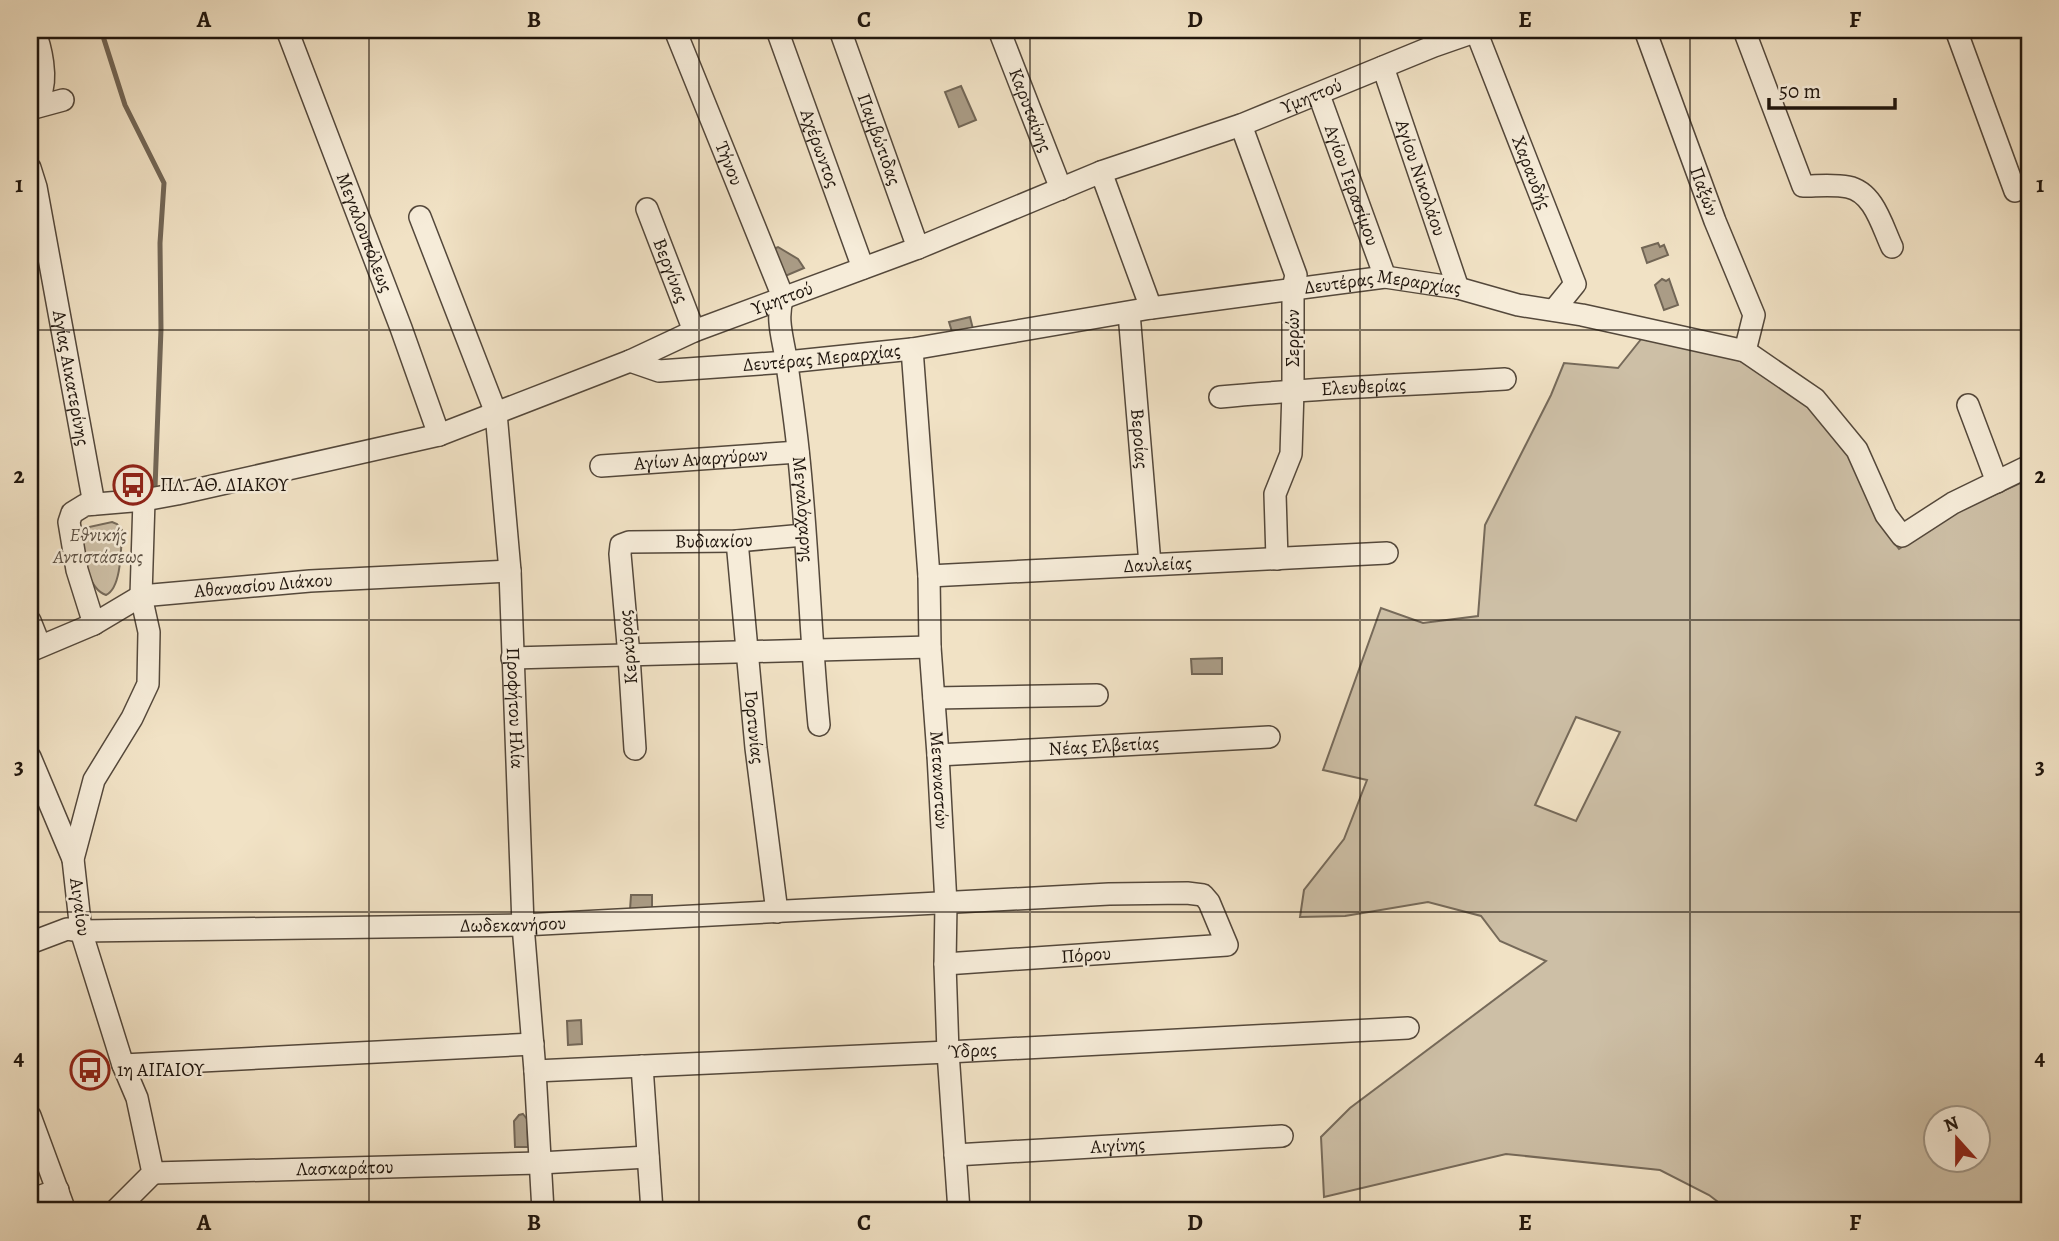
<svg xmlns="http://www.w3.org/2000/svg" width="2059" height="1241" viewBox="0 0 2059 1241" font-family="Alegreya,serif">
	<rect width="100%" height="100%" fill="#f1e2c5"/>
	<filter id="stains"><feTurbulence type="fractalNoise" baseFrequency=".00286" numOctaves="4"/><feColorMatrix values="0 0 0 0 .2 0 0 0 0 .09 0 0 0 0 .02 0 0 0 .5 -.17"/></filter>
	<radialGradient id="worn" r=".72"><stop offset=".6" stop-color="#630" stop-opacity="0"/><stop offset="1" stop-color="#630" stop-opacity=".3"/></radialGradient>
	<!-- green -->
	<path fill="#cdbfa6" stroke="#766a5a" stroke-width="2" fill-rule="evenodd" d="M1642,338L1747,362L1808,406L1847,453L1883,528L1899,549L1955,513L2029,479V1211H1730L1709,1195L1660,1170L1506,1154L1324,1197L1321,1137L1350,1108L1546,961L1500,941L1481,916L1428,902L1345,916L1300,917L1304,890L1344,839L1367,780L1323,770L1381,608L1423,623L1478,616L1485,525L1551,395L1564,363L1618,368ZM1576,717L1620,732L1576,821L1535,805ZM1937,1118H1979V1160H1937Z
		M112,522L117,524L122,530C121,546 122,588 106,595C85,588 83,548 80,529Z"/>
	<!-- water -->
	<path fill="#aa9c86" stroke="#726656" stroke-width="2" d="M961,86L976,120L959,127L945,92Z
		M1658,243L1660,247L1664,245L1668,255L1647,263L1642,248Z
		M778,247L798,259L804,268L783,277L771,250Z
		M1662,279L1666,281L1669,279L1678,305L1664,310L1655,285Z
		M970,317L973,329L953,335L949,322Z
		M1222,658V674H1192L1191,659Z
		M631,895H652V910H630Z
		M581,1020L582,1044L568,1045L567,1021Z
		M523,1114L527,1119L528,1147H515L514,1121L519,1115Z"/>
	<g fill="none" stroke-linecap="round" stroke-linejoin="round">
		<!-- stream -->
		<path stroke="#726656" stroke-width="5" d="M101,30L125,105L164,183L160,243L161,329L155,488"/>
		<!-- minor casing -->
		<g stroke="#54483b" stroke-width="24">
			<g id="minor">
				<path id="s1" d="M287,30L401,328L439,435"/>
				<path id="s2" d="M675,30L783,297C775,320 784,341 787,365C791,393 795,421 798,449C808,541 810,633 819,725"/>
				<path id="s3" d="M777,30L863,268"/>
				<path id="s4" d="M840,30L918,248"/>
				<path id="s5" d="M999,30L1061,189"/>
				<path id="s6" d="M1645,30L1715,221L1754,315L1745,351"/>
				<path d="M1744,30L1803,186C1817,186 1834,184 1848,187C1874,192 1882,226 1892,247"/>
				<path d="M1956,30L2015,191"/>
				<path id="s7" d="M1476,31L1575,284L1554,310"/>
				<path id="s8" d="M1383,67L1458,288"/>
				<path id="s9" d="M1319,95L1385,277"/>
				<path d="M30,109C33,105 38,100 40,96C48,78 41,47 34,30"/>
				<path d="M30,109L63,100"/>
				<path d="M1241,125L1296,275L1293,288V390L1291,454L1275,494L1277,559"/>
				<path id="s10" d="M30,168L36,187L94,504"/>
				<path d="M1101,172L1151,308"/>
				<path id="s11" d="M647,209L694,331"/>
				<path id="s12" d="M420,217L496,413L510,571L523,925L535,1071L543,1211"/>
				<path id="s13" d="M1129,313L1150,564"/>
				<path id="s14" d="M912,349L929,576L930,647L938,755L946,904L945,964L948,1052L959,1211"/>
				<path id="s15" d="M630,361L659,371L787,362L912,349L1151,308L1385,277L1458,288L1518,305L1582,315L1745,351L1815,399L1857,450L1886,515L1902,536L1953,503L2029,466"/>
				<path id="s16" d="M1220,397C1315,388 1410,385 1505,379"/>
				<path d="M1968,405L1997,482"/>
				<path id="s17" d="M601,466L798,452"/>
				<path id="s18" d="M737,541L756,748L777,912"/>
				<path id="s19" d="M929,576L1387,553"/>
				<path d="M30,621L40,646"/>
				<path id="s20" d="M94,624L77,570L69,522L72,513L85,505L144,500L177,494L439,435L630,361L694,331L918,248L1101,172L1241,125L1434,46L1480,30"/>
				<path id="s21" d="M30,651L94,624L141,596L310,581L510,571"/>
				<path d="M512,658L930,647"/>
				<path d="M934,698L1097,695"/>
				<path id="s22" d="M635,749L629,656L620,554L621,545L629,542L737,541L804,535"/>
				<path id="s23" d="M938,755L1269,737"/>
				<path d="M30,757L73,859"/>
				<path id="s24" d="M30,943L67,929L81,931L523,925L1109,894L1187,893L1203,895L1209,902L1227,945L945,964"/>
				<path d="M123,1065L533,1044"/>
				<path d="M642,1066L652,1211"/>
				<path id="s25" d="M535,1071L948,1052L1408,1028"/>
				<path d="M30,1116L65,1211"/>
				<path id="s26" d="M955,1155L1282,1136"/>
				<path id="s27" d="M153,1173L540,1163L648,1157"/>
				<path d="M30,1200L58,1190"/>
				<path d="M115,1211L153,1173L137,1098L123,1065L81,931L73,859L94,780L132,718L148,684L149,632L141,596L144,500"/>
			</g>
		</g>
		<!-- minor -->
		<use href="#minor" stroke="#f6ecd9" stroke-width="21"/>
	</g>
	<!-- grid -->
	<path fill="none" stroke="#1f150d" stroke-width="2" stroke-opacity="0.55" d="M369,30V1211M699,30V1211M1030,30V1211M1360,30V1211M1690,30V1211M30,330H2029M30,620H2029M30,912H2029"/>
	<!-- icons -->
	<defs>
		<g id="bus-ring" transform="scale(2.0125)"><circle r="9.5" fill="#f6ecd9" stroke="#8f2418" stroke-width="1.5"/><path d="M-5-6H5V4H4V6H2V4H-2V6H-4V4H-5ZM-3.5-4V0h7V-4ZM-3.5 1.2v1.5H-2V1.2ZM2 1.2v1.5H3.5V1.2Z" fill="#8f2418"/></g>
	</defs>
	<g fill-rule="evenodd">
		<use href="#bus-ring" x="133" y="485"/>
		<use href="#bus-ring" x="90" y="1070"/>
	</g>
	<g text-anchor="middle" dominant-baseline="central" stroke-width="5" stroke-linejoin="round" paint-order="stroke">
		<!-- street labels -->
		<g font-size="19" fill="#1f150d" stroke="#f6ecd9">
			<text stroke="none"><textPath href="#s20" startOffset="1428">Υμηττού</textPath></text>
			<text stroke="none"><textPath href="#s5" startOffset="86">Καρυταίνης</textPath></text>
			<text stroke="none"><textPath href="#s4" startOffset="116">Παμβώτιδας</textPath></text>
			<text stroke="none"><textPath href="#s3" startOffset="126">Αχέρωντος</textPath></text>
			<text stroke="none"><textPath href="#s2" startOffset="144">Τήνου</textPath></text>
			<text stroke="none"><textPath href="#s7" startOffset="152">Χαραυδής</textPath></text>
			<text stroke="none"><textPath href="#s8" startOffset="117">Αγίου Νικολάου</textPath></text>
			<text stroke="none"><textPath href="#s9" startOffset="96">Αγίου Γερασίμου</textPath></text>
			<text stroke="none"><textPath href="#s6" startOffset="172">Παξών</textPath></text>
			<text stroke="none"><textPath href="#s1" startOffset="217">Μεγαλουπόλεως</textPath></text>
			<text stroke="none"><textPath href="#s11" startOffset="66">Βεργίνας</textPath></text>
			<text stroke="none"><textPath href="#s15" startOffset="761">Δευτέρας Μεραρχίας</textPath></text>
			<text stroke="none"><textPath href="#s20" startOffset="861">Υμηττού</textPath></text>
			<text transform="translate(1293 338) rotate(-90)">Σερρών</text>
			<text stroke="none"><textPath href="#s15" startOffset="194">Δευτέρας Μεραρχίας</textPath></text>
			<text stroke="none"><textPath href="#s10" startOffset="214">Αγίας Αικατερίνης</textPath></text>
			<text stroke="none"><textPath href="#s16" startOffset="144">Ελευθερίας</textPath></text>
			<text stroke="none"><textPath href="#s13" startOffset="126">Βεροίας</textPath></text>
			<text stroke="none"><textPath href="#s17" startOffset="100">Αγίων Αναργύρων</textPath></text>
			<text stroke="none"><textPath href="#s2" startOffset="502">Μεγαλόχαρης</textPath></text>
			<text stroke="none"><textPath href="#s22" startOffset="298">Βυδιακίου</textPath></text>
			<text stroke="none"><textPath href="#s19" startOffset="229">Δαυλείας</textPath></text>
			<text stroke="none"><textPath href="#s21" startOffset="247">Αθανασίου Διάκου</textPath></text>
			<text transform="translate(628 647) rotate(-95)">Κερκύρας</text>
			<text stroke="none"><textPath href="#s12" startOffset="506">Προφήτου Ηλία</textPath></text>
			<text stroke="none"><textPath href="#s18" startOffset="187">Γορτυνίας</textPath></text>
			<text stroke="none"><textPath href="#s23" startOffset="166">Νέας Ελβετίας</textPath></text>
			<text stroke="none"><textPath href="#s14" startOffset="432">Μεταναστών</textPath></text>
			<text transform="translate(80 907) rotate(82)">Αιγαίου</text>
			<text stroke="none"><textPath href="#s24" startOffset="486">Δωδεκανήσου</textPath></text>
			<text transform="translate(1086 955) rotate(-4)">Πόρου</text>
			<text stroke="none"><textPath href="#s25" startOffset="438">Ύδρας</textPath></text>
			<text stroke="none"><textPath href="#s26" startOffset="163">Αιγίνης</textPath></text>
			<text stroke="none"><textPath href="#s27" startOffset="192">Λασκαράτου</textPath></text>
		</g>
		<!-- poi labels -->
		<g font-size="19" fill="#1f150d" stroke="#f6ecd9" text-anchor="start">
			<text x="160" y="485">ΠΛ. ΑΘ. ΔΙΑΚΟΥ</text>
			<text x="117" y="1070">1η ΑΙΓΑΙΟΥ</text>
		</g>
		<!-- park labels -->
		<g font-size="19" font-style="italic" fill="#5c5043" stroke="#f6ecd9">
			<text x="98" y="535">Εθνικής<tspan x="98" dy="22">Αντιστάσεως</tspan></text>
		</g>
	</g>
	<!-- margin -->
	<rect width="2059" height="1241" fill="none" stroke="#f1e2c5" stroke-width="77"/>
	<!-- north arrow -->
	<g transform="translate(1957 1139) rotate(339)"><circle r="33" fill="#f6ecd9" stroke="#a09687" stroke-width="2"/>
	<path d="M0-5L12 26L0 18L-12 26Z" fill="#8f2418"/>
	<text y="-10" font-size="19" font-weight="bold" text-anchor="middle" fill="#1f150d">N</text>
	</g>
	<!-- scale -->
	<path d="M1769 98v10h126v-10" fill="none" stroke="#1f150d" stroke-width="3.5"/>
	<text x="1779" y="98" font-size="21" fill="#1f150d" stroke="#f6ecd9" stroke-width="5" paint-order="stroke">50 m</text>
	<rect x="38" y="38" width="1983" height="1164" fill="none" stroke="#1f150d" stroke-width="2.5"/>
	<g font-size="23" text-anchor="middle" font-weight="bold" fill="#1f150d">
		<text x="204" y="27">A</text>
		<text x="534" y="27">B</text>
		<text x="864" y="27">C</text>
		<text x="1195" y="27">D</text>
		<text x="1525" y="27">E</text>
		<text x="1855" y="27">F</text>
		<text x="19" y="192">1</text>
		<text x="2040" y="192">1</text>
		<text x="19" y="483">2</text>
		<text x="2040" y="483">2</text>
		<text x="19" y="774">3</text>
		<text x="2040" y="774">3</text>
		<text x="19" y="1065">4</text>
		<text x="2040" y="1065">4</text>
		<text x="204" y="1230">A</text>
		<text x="534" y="1230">B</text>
		<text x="864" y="1230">C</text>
		<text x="1195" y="1230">D</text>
		<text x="1525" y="1230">E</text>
		<text x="1855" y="1230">F</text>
	</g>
	<rect width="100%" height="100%" filter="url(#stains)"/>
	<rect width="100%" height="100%" fill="url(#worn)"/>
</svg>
